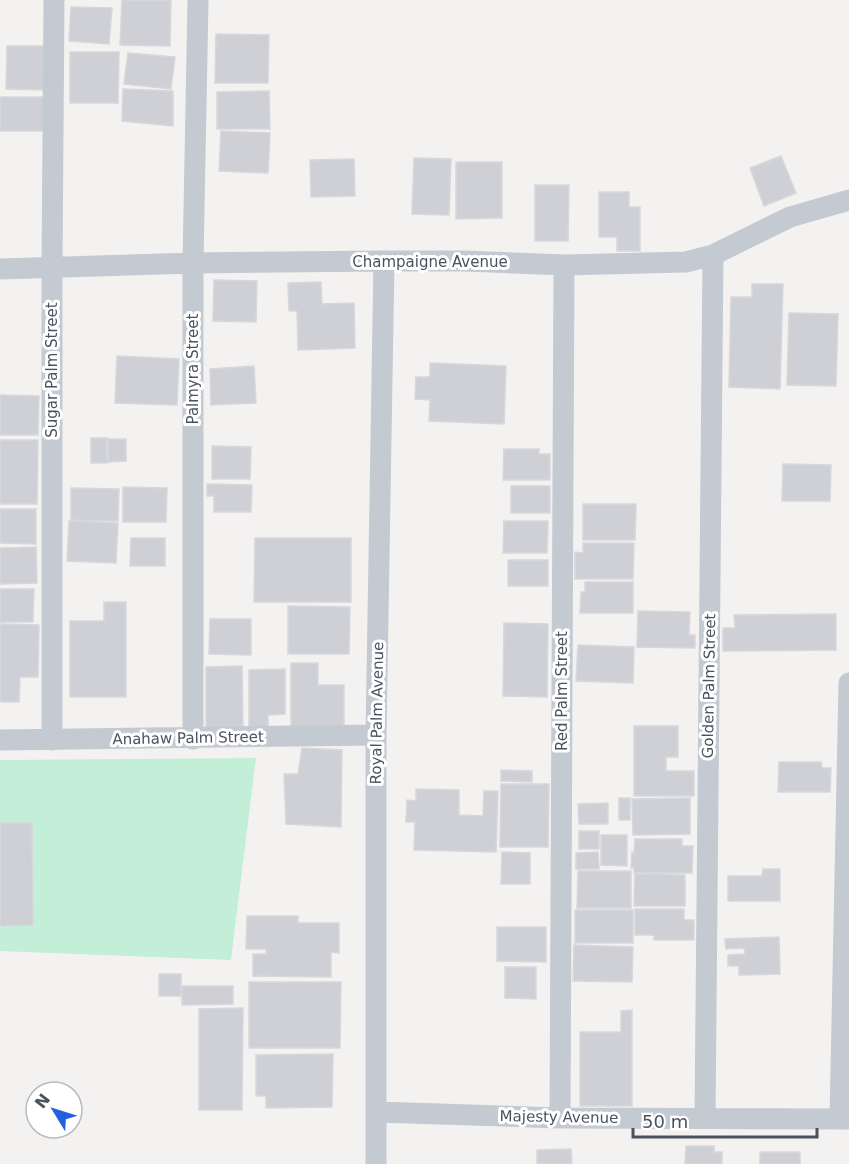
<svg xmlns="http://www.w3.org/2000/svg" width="849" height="1164" viewBox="0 0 849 1164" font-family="'DejaVu Sans',sans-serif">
	<rect width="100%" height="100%" fill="#f4f2f1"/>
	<!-- green -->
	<path fill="#c3eed8" d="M256,758L231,960L0,951V760Z"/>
	<!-- building -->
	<path fill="#cfd0d5" stroke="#d6d7dc" stroke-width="1.5" d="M122,0H171L170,46L120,45Z
		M71,7L112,8L109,44L69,41Z
		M216,34L269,35L268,83H215Z
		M7,46H45L44,90L6,89Z
		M70,52H119L118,103H70Z
		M128,53L175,57L171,89L124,84Z
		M123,89L173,91V126L122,121Z
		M269,91L270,129H217V92Z
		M0,97H44V131H0Z
		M221,131L270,133L268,173L219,171Z
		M781,156L796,193L764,206L750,168Z
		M414,158L451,159L449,215L412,214Z
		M354,159L355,196L311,197L310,160Z
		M456,162H502V218L456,219Z
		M535,185H569L568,241H535Z
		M599,192H629V207H640V251H617V237H599Z
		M214,280L257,281L256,322L213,321Z
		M321,282L322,304L354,303L355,348L298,350L297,311H289L288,283Z
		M752,284H783L780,389L729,387L731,297H752Z
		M789,313L838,314L836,386L787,385Z
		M117,356L179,359L177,405L115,403Z
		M430,363L506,366L504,424L429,421L430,400L415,399L416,377H430Z
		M254,366L256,403L211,405L210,369Z
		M0,395L39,396L38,435H0Z
		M91,438H107V463H91Z
		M108,439H126V461L108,462Z
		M0,440H38L37,504H0Z
		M212,446L251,447L250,479H212Z
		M504,449H539V454H550V480H503Z
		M783,464L831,465L830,501H782Z
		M207,484L252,485L251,512H214V496H207Z
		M511,486H550V513H511Z
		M123,487L167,488L166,522H123Z
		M71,488L119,489L118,521L71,520Z
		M583,504H636L635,540H583Z
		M0,509H36V544L0,543Z
		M69,521L118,523L116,563L67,561Z
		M504,521H548L547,553H503Z
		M131,538H165V566H130Z
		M255,538H351V602H254Z
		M583,543H634L633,579H575V552L583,553Z
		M36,547L37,583L0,584V548Z
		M508,560H548V586H508Z
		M585,582H633V613H580L581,592H585Z
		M0,589H34L33,622H0Z
		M104,602H126V697H70V621H104Z
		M288,606L350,607L349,654H288Z
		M638,611L690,612L689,635H695V648L637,647Z
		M836,614V650L723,651V628H735L734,615Z
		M210,619H251V655L209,654Z
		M504,623L548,624L547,697L503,696Z
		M0,624L39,625L38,677H20L19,702H0Z
		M578,645L634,647L633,683L576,681Z
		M291,663H318V685H344V726L291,727Z
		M242,666L243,727L206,728V667Z
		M285,669V714L268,715V732H249V670Z
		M634,726H678V757H666V771H694V796H634Z
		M302,748L342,750L341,827L286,824L284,774H298Z
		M779,762H821L822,768H831L830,792H778Z
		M501,770L532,771V782L501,781Z
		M501,784H549L548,847H500Z
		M416,789L459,790V815L483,816L484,791H498L496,852L414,850L415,822H406L407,800L416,801Z
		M619,798H630V820H619Z
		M690,798V834L633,835L632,799Z
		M608,803V824H579L578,804Z
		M0,823H32L33,925L0,926Z
		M579,831H599V849H579Z
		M601,835H627V866L601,865Z
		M635,839H682V846H693L692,873H634V868H631L632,852L634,853Z
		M502,852L530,853V884H501Z
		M598,852L599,869H576V853Z
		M763,869H780V901H728V876H762Z
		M578,871H631V908H577Z
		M635,874L685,875V906H634Z
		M635,909H684V920H694V940H654V935H635Z
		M575,910H633V943H575Z
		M247,916H298V923H339V953L331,952V977L253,976V954H266V949H246Z
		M497,927H546V962L497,961Z
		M779,937L780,974L739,975V966H728V955L745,954L744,948L726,949L725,939Z
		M574,945L633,947L632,982L573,981Z
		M505,967H536V999L505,998Z
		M159,974H181V996H159Z
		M249,982H341L340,1048H249Z
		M182,986H233V1004L182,1005Z
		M243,1008L242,1110H199V1009Z
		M632,1010V1106H580V1032H621V1011Z
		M333,1054L332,1107L266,1108V1096H256V1055Z
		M686,1146H714V1152H722V1164H685Z
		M571,1149L572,1164H537V1150Z
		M760,1152H800V1164H760Z"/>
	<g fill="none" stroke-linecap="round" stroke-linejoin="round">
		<!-- minor -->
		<path stroke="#c3cad2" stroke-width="21" d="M0,269L193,263L384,261H464L564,265L686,262L713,255L790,217L849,200
			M193,739V263L198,0
			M0,740L376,735
			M52,740V266L54,0
			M377,1112L560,1118L849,1119
			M560,1118L564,265
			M705,1118L713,255
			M840,1119L849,683
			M376,1164V735L384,261"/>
	</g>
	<g text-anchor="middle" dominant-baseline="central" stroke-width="6" stroke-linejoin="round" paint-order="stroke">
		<!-- street labels -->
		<g font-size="15" fill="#4a525e" stroke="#fff">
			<text x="430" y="262">Champaigne Avenue</text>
			<text transform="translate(193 369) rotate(-90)">Palmyra Street</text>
			<text transform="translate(52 370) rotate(-90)">Sugar Palm Street</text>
			<text transform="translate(709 686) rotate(-89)">Golden Palm Street</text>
			<text transform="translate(562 691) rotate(-90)">Red Palm Street</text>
			<text transform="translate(377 713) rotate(-89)">Royal Palm Avenue</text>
			<text transform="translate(188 738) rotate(-1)">Anahaw Palm Street</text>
			<text transform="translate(559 1117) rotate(1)">Majesty Avenue</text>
		</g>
	</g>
	<!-- north arrow -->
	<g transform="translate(54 1110) rotate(308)"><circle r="28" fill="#ffffff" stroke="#b7babf" stroke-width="1.5"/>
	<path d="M0-4.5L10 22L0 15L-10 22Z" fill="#2260dd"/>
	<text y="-9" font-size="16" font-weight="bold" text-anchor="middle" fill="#4a525e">N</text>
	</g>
	<!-- scale -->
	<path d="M633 1128v9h184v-9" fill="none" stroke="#4a525e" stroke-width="3"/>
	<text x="642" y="1128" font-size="18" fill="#4a525e" stroke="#ffffff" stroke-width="4.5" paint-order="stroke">50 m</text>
</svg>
